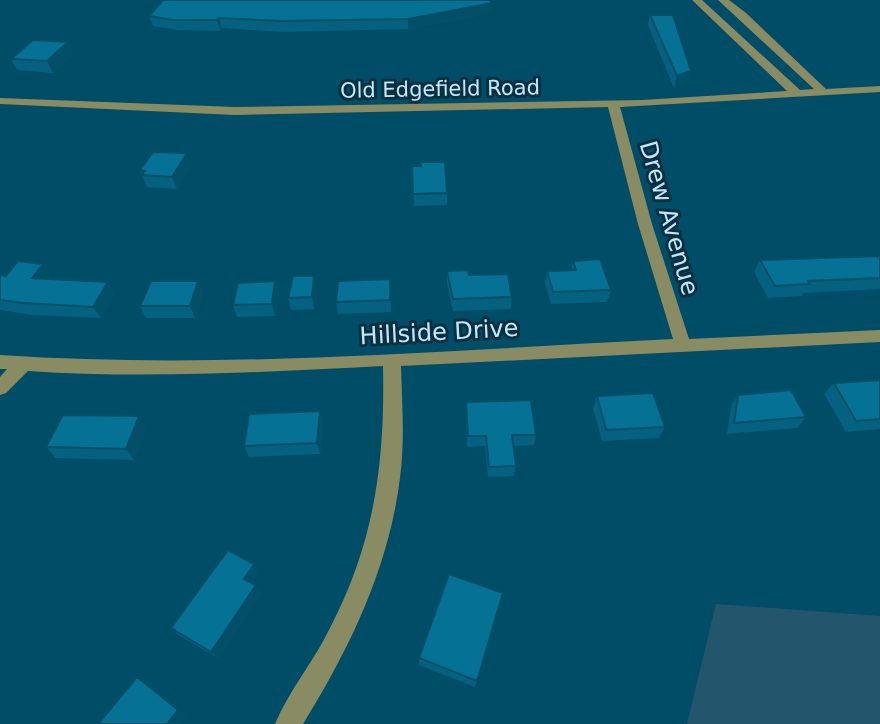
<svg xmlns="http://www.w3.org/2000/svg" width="880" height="724" viewBox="0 0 880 724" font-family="'DejaVu Sans',sans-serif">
	<rect width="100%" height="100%" fill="#004d67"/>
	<!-- built -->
	<path fill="#23566c" d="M716,604L880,616V724H687Z"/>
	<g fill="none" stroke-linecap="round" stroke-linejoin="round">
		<!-- minor -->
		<path fill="#898b63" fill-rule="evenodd" d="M692,0H702L800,90L814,89L718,0H729L746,13L826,89L880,86V92L620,107L652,224L689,339L880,330V342L401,366C402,403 405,441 400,478C389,567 350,648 303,724H275C289,690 315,660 331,626C375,540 385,462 383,366C265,372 146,379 28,371L6,393L0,395V377L7,369H0V355C224,370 449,350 673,339L638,224L608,107L235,115L0,104V98L235,107L642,100L787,91Z"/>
	</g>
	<!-- wall -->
	<path fill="#046180" d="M492,13L408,29L284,32L222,28L220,31L177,30L153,26L149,16Z
		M650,15L687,83L674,88L648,25Z
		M68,42L73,54L53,73L17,70L11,59Z
		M191,165L177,189L147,187L140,170Z
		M412,166L447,193V205L414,206Z
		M880,256V289L804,293L802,296L768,298L754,272L760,260Z
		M573,261L611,290L607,302L551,304L545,283L547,271L571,270Z
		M43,264L51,276L49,279L108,282L114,294L101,318L32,315L0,310V275L6,276Z
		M447,271L469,275L512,297L511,309L453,311L447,283Z
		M390,279L391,312L338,314L336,302Z
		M198,281L203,293L195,318H146L140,306Z
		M275,281L279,293L275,316L237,317L233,305Z
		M317,288L314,309L291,310L288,298Z
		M880,380V429L846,432L824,394L834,383Z
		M738,395L806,417L797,428L727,434L731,406Z
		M597,396L665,427L659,438L602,441L593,408Z
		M466,402L536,435L534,445L514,446L516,466L514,476L488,477L485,446L467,447L466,413Z
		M320,411L323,422L320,454L249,457L244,446Z
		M146,427L134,460L56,458L46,447Z
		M259,573L252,583L256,585L261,593L218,658L180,636L171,628Z
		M501,601L475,687L419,665V658Z"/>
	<!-- shaded-wall -->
	<path fill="#044f68" d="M493,3L492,13L408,29V19Z
		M219,18L222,28L220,31L217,20Z
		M68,42L73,54L53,73L47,61Z
		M691,71L687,83L674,88L677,76Z
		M187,153L191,165L177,189L172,177Z
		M43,264L51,276L40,290L32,278Z
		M314,276L317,288L314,309L312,297Z
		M198,281L203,293L195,318L190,306Z
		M275,281L279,293L275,316L272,304Z
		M108,282L114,294L101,318L93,307Z
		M320,411L323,422L320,454L317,443Z
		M139,416L146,427L134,460L126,449Z
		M254,564L259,573L250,587L244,579Z
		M256,585L261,593L218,658L211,652Z
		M137,677L146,683L187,715L180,724H167Z"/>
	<!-- building -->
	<path fill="#057195" stroke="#044f68" stroke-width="2" d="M163,0H489L493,3L408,19L282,21L219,18L217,20H173L149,16Z
		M650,15H673L691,71L677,76Z
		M33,40L68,42L47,61L11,59Z
		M153,152L187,153L172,177L142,175L145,171L140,170Z
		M420,162H445L447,193L413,194L412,166H421Z
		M880,256V278L808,281L810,284L775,286L760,260Z
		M600,259L611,290L553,292L547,271L576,270L573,261Z
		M18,261L43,264L32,278L108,282L93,307L23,303L0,300V275L6,276Z
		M468,270L469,275L508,274L512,297L453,299L447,271Z
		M293,276H314L312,297L288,298Z
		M390,279V300L336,302L338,281Z
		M151,281H198L190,306H140Z
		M275,281L272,304L233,305L238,283Z
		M880,380V419L856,421L834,383Z
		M791,390L806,417L734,423L738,395Z
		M653,393L665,427L606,430L597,396Z
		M531,400L536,435H512L516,466L489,467L486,436H468L466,402Z
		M320,411L317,443L244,446L249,414Z
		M63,415L139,416L126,449L46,447Z
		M228,550L254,564L244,579L256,585L211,652L171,628Z
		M449,574L503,593L477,681L419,658Z
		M137,677L178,710L167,724H98Z"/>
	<g text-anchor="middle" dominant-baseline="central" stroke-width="6" stroke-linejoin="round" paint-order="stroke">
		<!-- far-street labels -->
		<g font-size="21" fill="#c1e8fc" stroke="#0c3040">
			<text transform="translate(440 89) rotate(-1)">Old Edgefield Road</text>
		</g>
		<!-- street labels -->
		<g font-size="24" fill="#c1e8fc" stroke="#0c3040">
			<text transform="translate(669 218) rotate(74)">Drew Avenue</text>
			<text transform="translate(439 332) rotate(-3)">Hillside Drive</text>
		</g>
	</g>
</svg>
